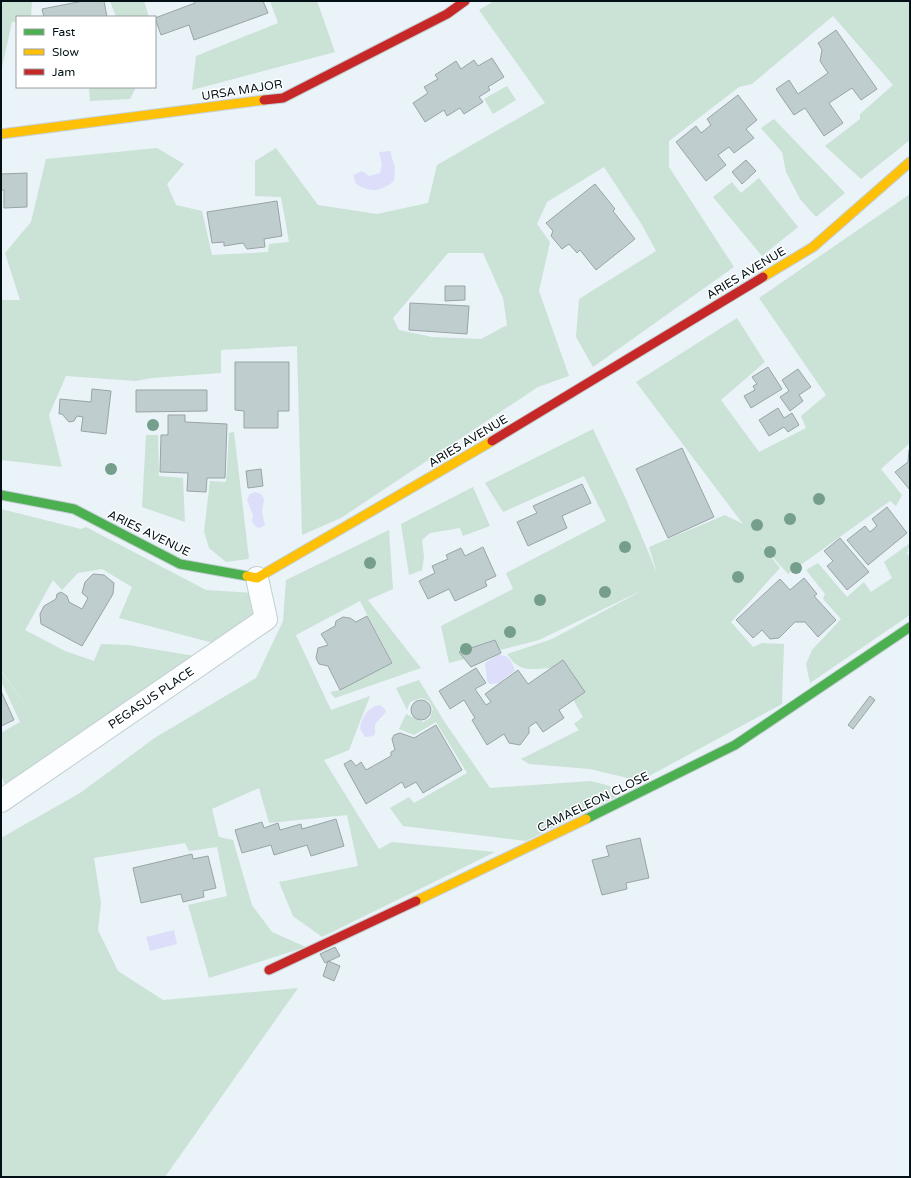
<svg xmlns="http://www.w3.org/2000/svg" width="911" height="1178" viewBox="0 0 911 1178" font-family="'Varela Round',sans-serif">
	<rect width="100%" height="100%" fill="#eaf3f7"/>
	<!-- green -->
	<path fill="#cbe2d6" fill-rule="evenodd" d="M1,1H32L31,17H17V22H12L1,72Z
		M110,1H144L149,17H116Z
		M270,1H317L335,52L192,90L196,56L278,23Z
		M494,1H910V140L861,179L825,146L860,119V114L893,85L833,16L752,84L739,87L669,141V167L734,267L593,367L576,337L579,299L656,251L642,225L604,167L547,202L537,224L550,242L539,291L569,376L538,387L341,518L302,535L297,346L221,350V373L152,378L136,381L66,376L49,415L62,467L1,460V300H20L5,253L31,222L46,159L157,148L184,164L167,184L176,205L202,211L212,255L268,252L269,244L289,242L281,197L255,196V161L276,148L318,205L377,214L428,203L437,165L545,103L479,10ZM448,253H483L503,298L507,325L481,339L432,337L399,330L393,318Z
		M507,86L516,100L493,114L484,99Z
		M89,87H136L130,99L90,101Z
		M774,119L845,193L816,217L800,199L786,172L782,152L761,128Z
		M759,178L798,227L762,256L713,197L732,182L741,193Z
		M910,194V443L881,469L902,495L896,506L890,501L788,574L759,542L780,568L731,622L753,647L762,643L784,644L782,704L640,781L590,769L529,764L521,759L579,730L574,724L583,717L555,668C532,668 521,675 507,654L552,639L645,589L539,640L449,663L441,626L513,589L506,573L606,521L584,476L503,512L485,483L593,429L626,499L657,573L649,547L725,515L743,524L636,382L737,318L765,362L721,400L759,452L806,428L801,416L826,395L759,298Z
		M234,432L249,559L226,562L209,548L204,531L210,481L226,482L229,433Z
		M146,435H158L159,476L183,478L185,522L142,507Z
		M473,487L490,526L463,536L460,528L430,533L422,540L424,557L422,570L409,575L401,524Z
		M1,509L81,529L86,527L206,590L254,593V617L217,644L119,618L132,587L102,569L78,573L62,590L53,580L25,630L65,651L94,661L101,644L128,645L195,656L51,753L6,788L1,775V733L20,722L1,681V671L33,717L1,670Z
		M389,530L393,589L368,600L421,668L335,698L330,692L340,690L392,662L360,601L296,635L331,710L370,696L349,750L324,760L379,849L392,842L495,852L322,937L293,916L279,882L358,866L347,815L269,823L259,788L212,809L219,837L233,840L252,905L272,932L306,947L209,978L188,905L227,896L217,847L189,851L185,843L94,858L101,903L98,930L118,971L163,1000L298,988L165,1177H1V838L80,793L156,737L256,678L283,621L286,580Z
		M910,543L907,554L910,556V615L810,683L806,664L812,650L841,619L823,599L825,594L806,570L818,563L847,597L864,582L871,592L892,578L884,562Z
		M419,680L444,721L490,788L591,781L610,786L616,797L526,841L403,826L390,808L409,797L414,803L467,773L436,722L414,735L399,729L406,714L423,722L430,718L433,709L429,701L421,698L410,702L407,710L396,688Z"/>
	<!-- water -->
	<path fill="#dddefa" d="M390,151L395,168L394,181C380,192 372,193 356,184L353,175L362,171L369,176L380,173L382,165L379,152Z
		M255,492L261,494L264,499L262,512L265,525L260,528L256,527L252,522L253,515L247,500L250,494Z
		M498,655C509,655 511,660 515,670L499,683L490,684L487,681L485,663Z
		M380,705L385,709L386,712L375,724V734L373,736L365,737L360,729C362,717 367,707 380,705Z
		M174,930L177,944L150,951L146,937Z"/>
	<!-- building -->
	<path fill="#c0cdce" stroke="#98a5a6" d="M83,1H104L107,17H44L42,9Z
		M194,1H263L268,13L194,40L189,25L161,35L155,18L195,3Z
		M836,30L877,89L861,100L852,88L829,103L843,123L824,136L805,108L794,115L776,89L789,80L798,94L828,73L820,61L822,50L818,43Z
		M492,58L504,77L488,87L490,90L479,97L483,102L464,114L460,108L447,116L444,110L425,122L413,103L428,93L424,87L438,79L435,75L456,61L461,69L474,60L478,66Z
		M738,95L757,120L746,129L754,138L734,153L729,147L718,155L726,165L706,181L676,142L696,126L701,133L711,125L707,119Z
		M746,160L756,171L742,184L732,172Z
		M27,173V207L4,208V190H1V174Z
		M595,184L615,209L613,211L635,239L596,270L580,250L577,253L569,244L562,249L551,236L553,231L546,223Z
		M277,201L282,236L264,239L265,247L247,249L243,243L224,246V242L212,243L207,212Z
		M445,286H465V300L445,301Z
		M410,303L469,306L467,334L409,330Z
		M235,362H289V411H278V428H244V411L235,410Z
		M768,367L782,389L751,408L744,396L755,390L753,386L757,384L752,377Z
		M798,369L811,387L799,395L803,401L790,411L780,397L789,391L782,380Z
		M92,389L111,391L106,434L81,431L83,417L77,416L74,421L69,422L62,414H59L60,399L91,402Z
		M136,390H207V411L136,412Z
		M778,408L784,418L792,413L799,425L788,432L784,427L769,436L759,420Z
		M168,415H185V422L227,424L225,478H207L206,492L187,491L188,473L160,472L161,435H168Z
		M682,448L714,517L668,538L636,469Z
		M909,450H910V490L895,472L908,462Z
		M261,469L263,486L248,488L246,471Z
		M582,484L591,503L562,516L567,528L528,546L517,522L537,513L533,506Z
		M887,507L907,533L868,565L847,540L865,526L870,532L877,526L872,519Z
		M840,538L869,572L847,590L827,566L833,561L824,551Z
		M483,547L496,576L485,581L487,586L455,601L449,589L428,599L419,581L435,573L432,566L448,559L446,555L461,548L465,556Z
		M93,574L104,575L114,583L113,594L82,646L41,624L40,614L44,606L56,599L57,594L61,592L67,596L69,602L82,609L88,598L82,593L85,582Z
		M804,578L817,594L814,596L836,620L818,637L805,622H795L779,638L770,639L762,630L753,638L736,620L780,579L790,590Z
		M367,616L392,663L340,690L328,666L319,664L316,658L318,648L328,645L321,634L335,626L336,621L343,617L350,618L356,622Z
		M495,640L501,653L471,667L459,652Z
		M563,660L585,692L559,710L564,718L543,732L536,722L529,727V733L520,745L509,743L504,734L487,745L472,720L475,718L464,700L450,709L439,691L476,668L486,683L475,689L486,705L491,702L485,694L518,670L528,684Z
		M1,691L14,720L1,726Z
		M870,696L875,700L853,729L848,725Z
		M411 710a10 10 0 1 1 20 0a10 10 0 1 1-20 0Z
		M436,725L462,770L423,793L416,782L405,788L402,782L366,804L344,764L351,760L356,766L361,762L366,770L391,756V752L395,750L392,739L394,735L400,733L414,738Z
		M336,819L344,846L311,856L307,845L274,855L271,845L242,853L235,830L262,822L264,828L278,823L280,830L301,824L302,829Z
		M640,838L649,878L626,883L627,889L602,895L592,860L609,856L606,846Z
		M192,854L193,859L208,856L216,888L203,891L204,897L183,902L181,894L141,903L133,868Z
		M335,947L340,956L325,963L320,954Z
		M328,961L340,966L334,981L323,976Z"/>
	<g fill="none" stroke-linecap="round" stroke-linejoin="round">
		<!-- street casing -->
		<g stroke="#c3cfd4" stroke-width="24">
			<path id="street" d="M1,801L266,619L257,578"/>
		</g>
		<!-- fast casing -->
		<g stroke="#c3cfd4" stroke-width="11">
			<path id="fast" d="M1,495L74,509L180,564L247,576
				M586,819L735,745L910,627"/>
		</g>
		<!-- slow casing -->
		<g stroke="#c3cfd4" stroke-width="11">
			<path id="slow" d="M1,134L264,100
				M763,277L813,247L910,162
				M247,576L257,578L492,441
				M416,901L586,819"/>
		</g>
		<!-- jam casing -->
		<g stroke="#c3cfd4" stroke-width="11">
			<path id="jam" d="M264,100L283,98L447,14L465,1
				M492,441L763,277
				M269,970L416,901"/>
		</g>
		<!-- street -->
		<use href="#street" stroke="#fcfdfe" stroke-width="22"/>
		<!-- fast -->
		<use href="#fast" stroke="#4caf50" stroke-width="9"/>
		<!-- slow -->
		<use href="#slow" stroke="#ffc107" stroke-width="9"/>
		<!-- jam -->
		<use href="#jam" stroke="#c62828" stroke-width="9"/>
	</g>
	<!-- trees -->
	<g fill="#759f8c">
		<circle cx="153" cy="425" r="6"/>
		<circle cx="111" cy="469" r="6"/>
		<circle cx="819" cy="499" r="6"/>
		<circle cx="790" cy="519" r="6"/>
		<circle cx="757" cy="525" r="6"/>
		<circle cx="625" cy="547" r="6"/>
		<circle cx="770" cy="552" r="6"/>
		<circle cx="370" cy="563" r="6"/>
		<circle cx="796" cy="568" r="6"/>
		<circle cx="738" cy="577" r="6"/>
		<circle cx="605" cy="592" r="6"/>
		<circle cx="540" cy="600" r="6"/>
		<circle cx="510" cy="632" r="6"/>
		<circle cx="466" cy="649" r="6"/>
	</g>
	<g text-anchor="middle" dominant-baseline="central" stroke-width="3" stroke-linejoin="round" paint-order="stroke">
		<!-- street labels -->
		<g font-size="12" fill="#031116" stroke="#fff">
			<text transform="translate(242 90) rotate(-9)">URSA MAJOR</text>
			<text transform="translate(746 273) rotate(-31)">ARIES AVENUE</text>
			<text transform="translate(468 441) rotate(-31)">ARIES AVENUE</text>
			<text transform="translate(149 533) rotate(26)">ARIES AVENUE</text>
			<text transform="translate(151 698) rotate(-34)">PEGASUS PLACE</text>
			<text transform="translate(593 802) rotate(-26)">CAMAELEON CLOSE</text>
		</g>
	</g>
	<!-- border -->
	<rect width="911" height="1178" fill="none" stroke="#031116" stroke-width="4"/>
	<!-- legend -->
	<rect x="16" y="16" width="140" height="72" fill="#ffffff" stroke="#9aa0a2"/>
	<rect x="24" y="29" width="20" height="6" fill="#4caf50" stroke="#9aa0a2"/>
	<text x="52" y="36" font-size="12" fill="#031116">Fast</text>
	<rect x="24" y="49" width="20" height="6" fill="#ffc107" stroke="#9aa0a2"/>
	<text x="52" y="56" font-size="12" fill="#031116">Slow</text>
	<rect x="24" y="69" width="20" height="6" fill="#c62828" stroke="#9aa0a2"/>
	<text x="52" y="76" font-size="12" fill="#031116">Jam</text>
</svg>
